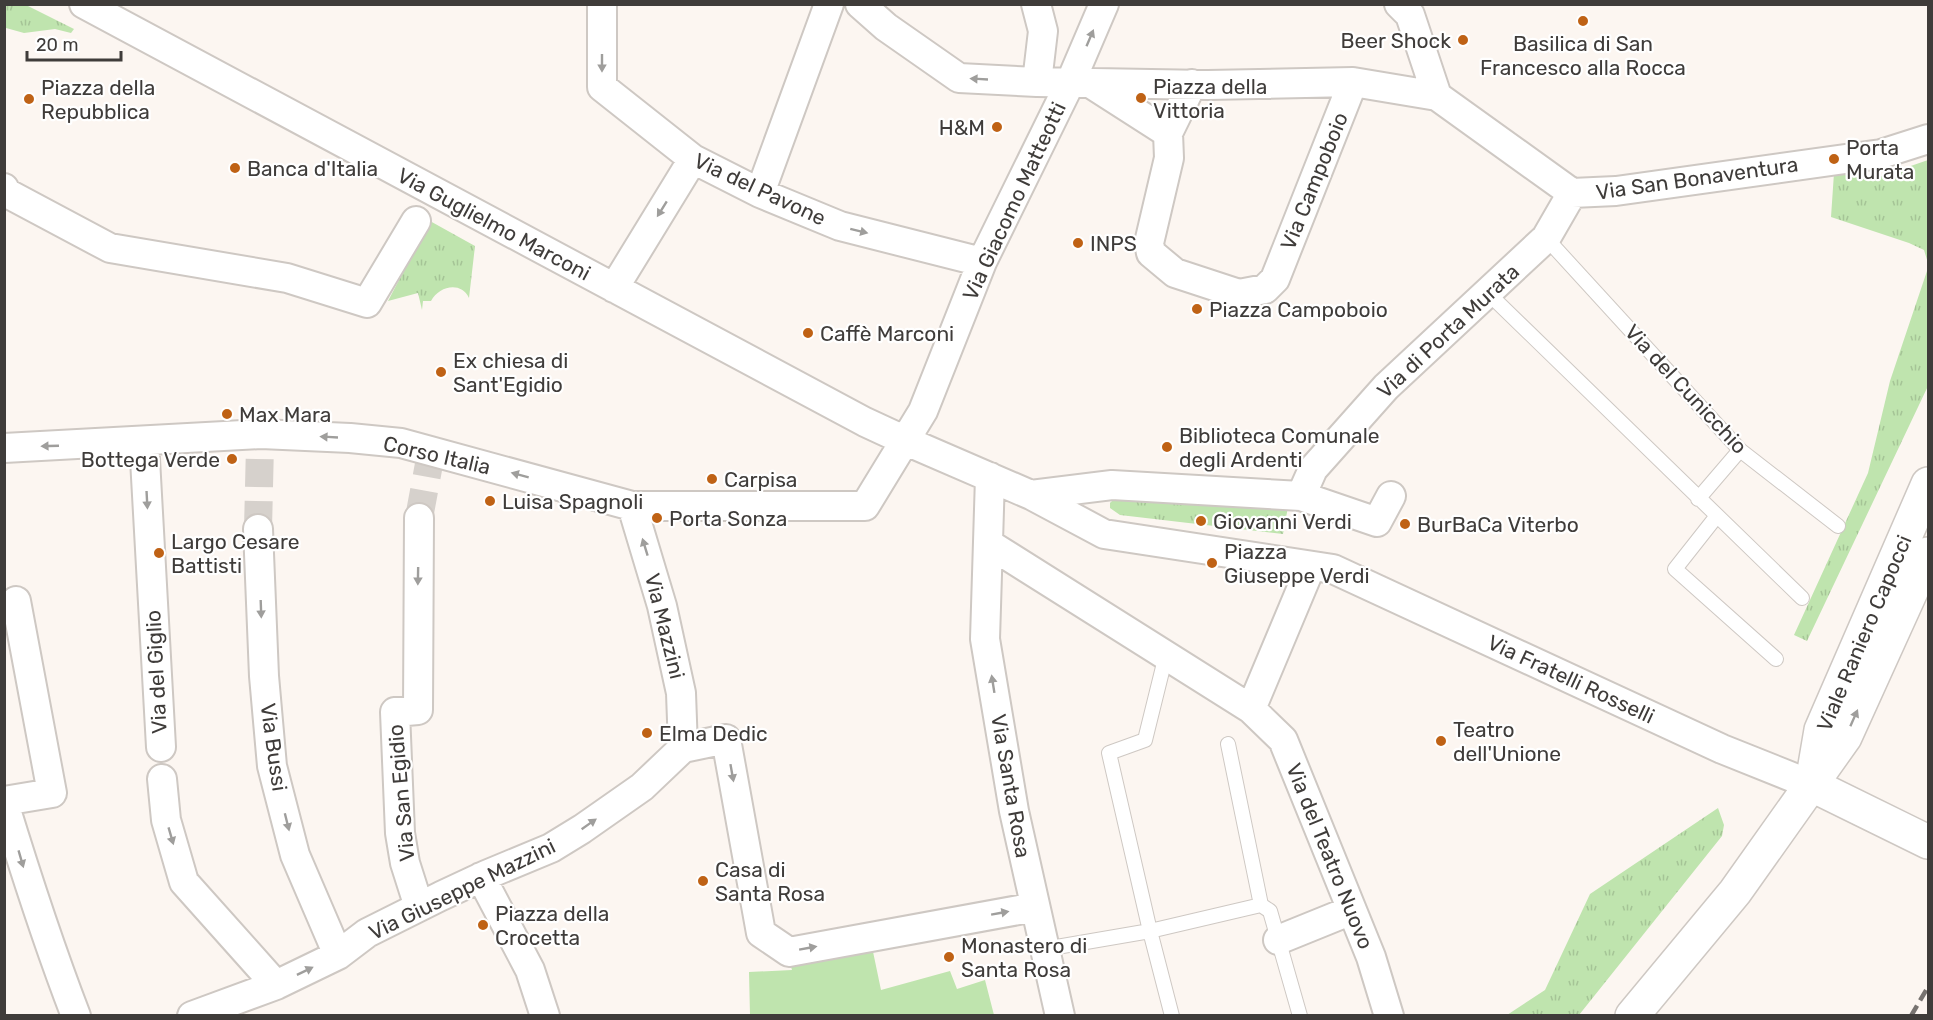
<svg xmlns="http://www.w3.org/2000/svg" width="1933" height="1020" viewBox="0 0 1933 1020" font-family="Rubik,sans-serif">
	<defs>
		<pattern id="grass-tufts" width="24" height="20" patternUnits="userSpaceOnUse" patternTransform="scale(1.5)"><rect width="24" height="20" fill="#bfe4ae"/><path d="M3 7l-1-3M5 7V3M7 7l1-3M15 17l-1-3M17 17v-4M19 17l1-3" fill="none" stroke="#a5c496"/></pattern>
	</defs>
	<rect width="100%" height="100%" fill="#fcf6f1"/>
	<!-- grass -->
	<path fill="url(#grass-tufts)" d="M4,5H26L74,29L71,33L55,29L24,33L6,28L5,27Z
		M1928,160V263L1924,250L1909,243L1831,217L1834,173L1879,177Z
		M430,221L475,246L469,298C461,281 439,286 431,301H423L422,310L418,293L388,301Z
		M1928,268V386L1807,641L1794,635L1868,473L1890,381Z
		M1114,499L1288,507L1283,534L1120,515L1110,508V503Z
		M1718,808L1724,825L1722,836L1579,1015H1507L1545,990L1590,894Z"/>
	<!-- garden -->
	<path fill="#bfe4ae" d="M871,942L881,990L950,971L957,989L985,980L994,1015H750L749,972L792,970L788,957Z"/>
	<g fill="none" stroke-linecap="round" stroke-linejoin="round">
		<!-- street-tunnel -->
		<path stroke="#d6d1cc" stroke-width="28" stroke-dasharray="28 14" stroke-linecap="butt" d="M419,518L429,464
			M258,529L260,445"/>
		<!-- lane casing -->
		<g stroke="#cec8c3" stroke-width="16">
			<path id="lane" d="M1546,238L1740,450L1838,526
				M1488,293L1802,598
				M1698,499L1740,450
				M1716,517L1675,569L1776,659
				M1166,655L1145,740L1109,753L1150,931L1172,1016
				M1228,744L1261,905L1270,911L1300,1016
				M1045,949L1150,931L1261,905"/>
		</g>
		<!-- street casing -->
		<g stroke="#cec8c3" stroke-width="32">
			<path id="street" d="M84,4L865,422L906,441L1031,495L1104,534L1333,569L1722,749L1812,785
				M602,4V87L693,159L760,193L840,226L982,262
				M860,4L886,27L959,78L1037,82
				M1036,4L1043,31L1037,82L1208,85L1353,82L1437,96L1572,193L1616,191L1881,154L1928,139
				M1399,4L1410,15L1437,96
				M1090,83L1168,133
				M1192,84L1168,133L1169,158L1149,243L1151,253L1175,273L1239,294L1265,289L1275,279L1353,82
				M4,188L5,192L110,248L287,278L367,303L416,221
				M760,193L829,4
				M614,288L693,159
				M144,441L161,747
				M4,448L261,434L350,438L401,443L632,506H865L923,411L982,262L1071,81L1104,4
				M990,477L985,639L1014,811L1060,1016
				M1031,495L1112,485L1301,496L1377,522L1391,496
				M1301,496L1313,469L1386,387L1546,238L1572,193
				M632,506L662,606L681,693L683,748
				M258,529L264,676L272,766L295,855L338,955
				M989,544L1251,709L1311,566
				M1251,709L1283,740L1371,957L1389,1016
				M683,748L726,739L761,933L789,952L1035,907
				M162,779L166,820L184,882L276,985
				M4,801L52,793L16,601
				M4,803C26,875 49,946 76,1016
				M481,877L530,970L545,1016
				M419,907L405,863L400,833L395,712L418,710L419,518
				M1278,940L1352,910
				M192,1016L276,985L338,955L367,933L441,896L486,875L551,848L582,829L642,787L683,748"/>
		</g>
		<!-- secondary casing -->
		<g stroke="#cec8c3" stroke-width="36">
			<path id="secondary" d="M1812,785L1928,842"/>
		</g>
		<!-- primary casing -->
		<g stroke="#cec8c3" stroke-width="36">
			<path id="primary" d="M1813,777L1821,730L1928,484
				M1632,1016L1735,892L1845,737L1928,554"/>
		</g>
		<!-- lane -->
		<use href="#lane" stroke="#fff" stroke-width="14"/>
		<!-- street -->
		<use href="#street" stroke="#fff" stroke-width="28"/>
		<!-- secondary -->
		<use href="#secondary" stroke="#fff" stroke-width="33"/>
		<!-- primary -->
		<use href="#primary" stroke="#fff" stroke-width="33"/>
		<!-- rail -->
		<path stroke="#777370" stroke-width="4.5" stroke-dasharray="12 6" stroke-linecap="butt" d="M1911,1016L1928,987"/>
	</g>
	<!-- one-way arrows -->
	<defs><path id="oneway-solid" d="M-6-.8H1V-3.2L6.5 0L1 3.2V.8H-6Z" transform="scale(1.5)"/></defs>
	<g fill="#9f9e9c">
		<use href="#oneway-solid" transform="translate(1090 38) rotate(-67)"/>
		<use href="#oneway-solid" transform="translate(602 63) rotate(90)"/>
		<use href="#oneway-solid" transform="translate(979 79) rotate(-177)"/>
		<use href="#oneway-solid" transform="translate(662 209) rotate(122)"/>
		<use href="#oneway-solid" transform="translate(859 231) rotate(14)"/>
		<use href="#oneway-solid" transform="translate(329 437) rotate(-177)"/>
		<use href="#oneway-solid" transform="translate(50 446) rotate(178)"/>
		<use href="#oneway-solid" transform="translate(520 475) rotate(-165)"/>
		<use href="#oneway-solid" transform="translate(147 500) rotate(87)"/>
		<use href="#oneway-solid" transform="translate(645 547) rotate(-107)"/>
		<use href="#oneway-solid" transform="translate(418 576) rotate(91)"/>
		<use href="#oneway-solid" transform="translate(261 609) rotate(88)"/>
		<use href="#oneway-solid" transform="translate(993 684) rotate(-99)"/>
		<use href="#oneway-solid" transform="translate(1854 718) rotate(-66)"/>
		<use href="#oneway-solid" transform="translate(732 773) rotate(80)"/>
		<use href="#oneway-solid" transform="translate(287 822) rotate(76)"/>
		<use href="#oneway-solid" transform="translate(589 824) rotate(-35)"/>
		<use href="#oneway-solid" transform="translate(171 836) rotate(74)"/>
		<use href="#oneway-solid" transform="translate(21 859) rotate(74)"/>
		<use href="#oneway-solid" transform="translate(1000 913) rotate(-10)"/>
		<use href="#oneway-solid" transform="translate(808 948) rotate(-10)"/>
		<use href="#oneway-solid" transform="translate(305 971) rotate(-26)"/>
	</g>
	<!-- markers -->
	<g fill="#bf6215" stroke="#fff" stroke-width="2">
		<circle cx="1583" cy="21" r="6"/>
		<circle cx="1463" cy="40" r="6"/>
		<circle cx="1141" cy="98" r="6"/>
		<circle cx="29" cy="99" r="6"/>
		<circle cx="997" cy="127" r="6"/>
		<circle cx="1834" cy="159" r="6"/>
		<circle cx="235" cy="168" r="6"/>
		<circle cx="1078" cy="243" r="6"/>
		<circle cx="1197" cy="309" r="6"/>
		<circle cx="808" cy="333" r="6"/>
		<circle cx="441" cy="372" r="6"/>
		<circle cx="227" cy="414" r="6"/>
		<circle cx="1167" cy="447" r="6"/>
		<circle cx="232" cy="459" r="6"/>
		<circle cx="712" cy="479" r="6"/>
		<circle cx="490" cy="501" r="6"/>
		<circle cx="657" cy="518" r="6"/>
		<circle cx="1201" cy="521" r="6"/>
		<circle cx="1405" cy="524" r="6"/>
		<circle cx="159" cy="553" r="6"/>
		<circle cx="1212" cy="563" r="6"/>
		<circle cx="647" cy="733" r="6"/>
		<circle cx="1441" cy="741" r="6"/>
		<circle cx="703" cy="881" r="6"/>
		<circle cx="483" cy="925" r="6"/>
		<circle cx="949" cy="957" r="6"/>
	</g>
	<g text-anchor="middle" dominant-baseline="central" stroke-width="4.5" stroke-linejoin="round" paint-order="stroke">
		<!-- poi labels -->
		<g font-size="21" fill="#3f3c3a" stroke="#fff" text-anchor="start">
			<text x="1451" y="40" text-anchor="end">Beer Shock</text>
			<text x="1583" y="43" text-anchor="middle">Basilica di San<tspan x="1583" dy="24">Francesco alla Rocca</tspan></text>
			<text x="1153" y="86">Piazza della<tspan x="1153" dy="24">Vittoria</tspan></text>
			<text x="41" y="87">Piazza della<tspan x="41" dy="24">Repubblica</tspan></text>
			<text x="985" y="127" text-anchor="end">H&amp;M</text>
			<text x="1846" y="147">Porta<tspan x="1846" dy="24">Murata</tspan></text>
			<text x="247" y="168">Banca d'Italia</text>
			<text x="1090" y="243">INPS</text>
			<text x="1209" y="309">Piazza Campoboio</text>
			<text x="820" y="333">Caffè Marconi</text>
			<text x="453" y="360">Ex chiesa di<tspan x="453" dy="24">Sant'Egidio</tspan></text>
			<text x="239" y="414">Max Mara</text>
			<text x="1179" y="435">Biblioteca Comunale<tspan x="1179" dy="24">degli Ardenti</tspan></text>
			<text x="220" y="459" text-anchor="end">Bottega Verde</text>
			<text x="724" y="479">Carpisa</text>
			<text x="502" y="501">Luisa Spagnoli</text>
			<text x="669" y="518">Porta Sonza</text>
			<text x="1213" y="521">Giovanni Verdi</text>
			<text x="1417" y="524">BurBaCa Viterbo</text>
			<text x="171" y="541">Largo Cesare<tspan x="171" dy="24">Battisti</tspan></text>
			<text x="1224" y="551">Piazza<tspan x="1224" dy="24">Giuseppe Verdi</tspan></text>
			<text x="1453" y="729">Teatro<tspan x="1453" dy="24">dell'Unione</tspan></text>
			<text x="659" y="733">Elma Dedic</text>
			<text x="715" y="869">Casa di<tspan x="715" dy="24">Santa Rosa</tspan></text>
			<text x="495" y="913">Piazza della<tspan x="495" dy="24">Crocetta</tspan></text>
			<text x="961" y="945">Monastero di<tspan x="961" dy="24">Santa Rosa</tspan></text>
		</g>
		<!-- street labels -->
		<g font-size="21" fill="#3f3c3a" stroke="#fff">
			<text transform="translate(1697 178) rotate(-8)">Via San Bonaventura</text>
			<text transform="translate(1314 181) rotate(-68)">Via Campoboio</text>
			<text transform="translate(760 189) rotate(25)">Via del Pavone</text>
			<text transform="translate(1014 201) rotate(-65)">Via Giacomo Matteotti</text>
			<text transform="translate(494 224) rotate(28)">Via Guglielmo Marconi</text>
			<text transform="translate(1448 331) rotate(-43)">Via di Porta Murata</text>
			<text transform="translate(1686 389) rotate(47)">Via del Cunicchio</text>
			<text transform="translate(437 455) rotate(13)">Corso Italia</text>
			<text transform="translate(665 626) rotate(76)">Via Mazzini</text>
			<text transform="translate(1864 633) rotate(-67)">Viale Raniero Capocci</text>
			<text transform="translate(156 672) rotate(-93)">Via del Giglio</text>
			<text transform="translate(1571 679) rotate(25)">Via Fratelli Rosselli</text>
			<text transform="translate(274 747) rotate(82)">Via Bussi</text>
			<text transform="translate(1011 786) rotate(80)">Via Santa Rosa</text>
			<text transform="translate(401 793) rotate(-95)">Via San Egidio</text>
			<text transform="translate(1330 856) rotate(68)">Via del Teatro Nuovo</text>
			<text transform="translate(462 889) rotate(-26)">Via Giuseppe Mazzini</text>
		</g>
	</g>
	<!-- border -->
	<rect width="1933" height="1020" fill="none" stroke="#3f3c3a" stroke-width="12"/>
	<!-- scale -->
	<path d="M27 51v9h94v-9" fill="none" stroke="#3f3c3a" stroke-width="3"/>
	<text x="36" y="51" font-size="18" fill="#3f3c3a" stroke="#ffffff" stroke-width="4.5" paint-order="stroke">20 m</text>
</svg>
